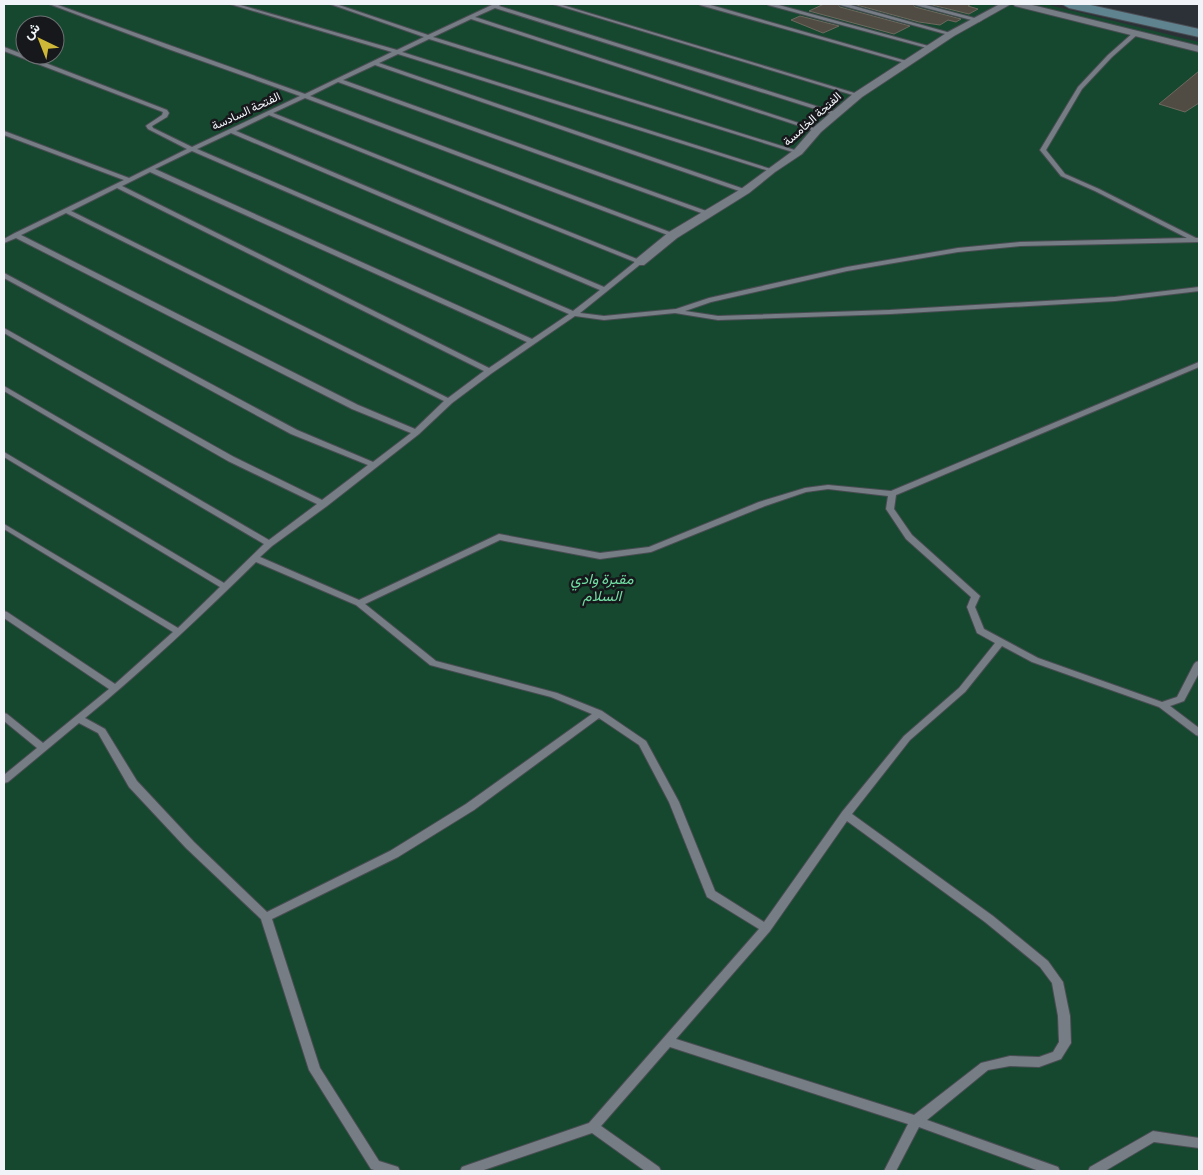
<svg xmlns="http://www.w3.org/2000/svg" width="1203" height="1175" viewBox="0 0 1203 1175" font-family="'Crimson Pro',Vazirmatn,serif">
	<rect width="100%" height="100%" fill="#2c3037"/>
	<!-- green -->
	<path fill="#16482f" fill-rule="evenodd" d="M4,4H1045L1199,42V1171H4ZM25,25H55V55H25Z"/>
	<!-- building -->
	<path fill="#504b43" stroke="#6e685f" d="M824,4H838L840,7L910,26L894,34L809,11Z
		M853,4H913L915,7L961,19L956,22L948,20L940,25L919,22Z
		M928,4H971L968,6L978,9L969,14Z
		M800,16L839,26L823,33L791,20Z
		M1199,71V103L1185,112L1159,104Z"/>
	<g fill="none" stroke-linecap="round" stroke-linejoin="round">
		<!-- lane casing -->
		<g stroke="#494d53" stroke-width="2">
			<path id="lane" d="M49,4H55L305,94L392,52L230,4H237L397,50L424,37L330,4H336L428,35L492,5L501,4L499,6L838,113V115H834L495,8L475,17L820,130L815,131L471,19L433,37L801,152L796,153L429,39L402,52L774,170L769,171L398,54L379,63L747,190V192L745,193L375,65L343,80L709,212L710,213L707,215L338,82L310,96L675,234L676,235L673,237L305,98L273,113L642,261V263L580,313L604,316L676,309L709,298L847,267L958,248L1020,242L1187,238L1095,191L1061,176L1040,150L1078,87L1108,55L1134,32H1138V34L1112,57L1082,89L1046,150L1065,174L1099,189L1196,238H1199V242L1020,246L958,252L847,271L711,302L685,311L718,316L890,310L1115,297L1199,287V291L1115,301L890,314L718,320L675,313L604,320L575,316L492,373L452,403L419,434L327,506L272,546L260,557L359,600L499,534L600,553L649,547L759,502L805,488L828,485L891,491L1199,362V367L896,495L894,509L912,535L980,596L975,607L984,629L1038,658L1162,702L1177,697L1194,664L1196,662L1199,661V673L1184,701L1170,706L1199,728V736L1196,735L1159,707L1032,662L1002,646L965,692L910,740L852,814L993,916L1048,961L1063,982L1070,1016L1071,1043L1061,1059L1039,1067L1010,1066L988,1070L927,1120L1058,1167L1060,1171H1039L919,1127L896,1171H884L908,1124L670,1047L601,1126L659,1167L661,1171H645L592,1133L481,1171H460L462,1167L589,1123L759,929L707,897L669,802L639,745L599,718L474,810L398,857L272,919L320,1068L379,1161L398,1167L400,1171H377L371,1169L309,1070L261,919L186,848L129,787L98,733L79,723L8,782L4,783V775L37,748L4,721V713L7,714L43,743L109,689L4,618V611L7,612L115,684L173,632L4,529V524L178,628L220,587L4,457V452L224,583L264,544L4,391V386L269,540L317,504L228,461L4,333V328L234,457L322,500L368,465L291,434L4,278V273L297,430L373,462L411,433L352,409L16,238L4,243V239L13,234L124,180L4,135V131L129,178L187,149L148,129L146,126L147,125L162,115L163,112L4,51V47L167,110L169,113L167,117L152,126L153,128L192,147L300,96L171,50ZM269,115L635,262L604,287L236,131ZM231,133L600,290L573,311L197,149ZM192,151L569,314L532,339L155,169ZM150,172L527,342L489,368L122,186ZM117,188L484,371L448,398L71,211ZM66,213L444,401L415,429L358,405L21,235ZM828,489L888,496L886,509L906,539L971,597L967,607L977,633L995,643L959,688L904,736L842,812L764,922L715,891L679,802L646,741L602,711L557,693L436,661L365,604L500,540L600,559L651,552L765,506L806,492ZM256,562L356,605L430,665L551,697L592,714L466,804L390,851L267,912L194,842L137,781L105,729L85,718C145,669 201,616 256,562ZM847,821L985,922L1040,967L1052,983L1058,1016L1059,1042L1053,1052L1039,1057L1010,1056L981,1063L914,1115L676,1039L770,931Z
				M553,4H559L861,95L856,96Z
				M700,4H707L910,62L905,63L700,5Z
				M768,4H775L932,47L927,48L768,5Z
				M840,4H847L954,34L949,35L840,5Z
				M915,4H922L982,20L979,22L915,5Z
				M1153,1131L1199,1138V1148L1154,1142L1105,1171H1088L1090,1167Z"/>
		</g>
		<!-- street casing -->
		<g stroke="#494d53" stroke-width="2">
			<path id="street" d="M1000,4H1011L954,36L862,97L821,132L802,154L775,172L749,193L677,238L644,265H636L634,262L636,259L669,232L741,189L794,150L813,128L854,93L948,32Z
				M1013,4H1028L1199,46V52L1015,6Z"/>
		</g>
		<!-- secondary casing -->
		<g stroke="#494d53" stroke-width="2">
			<path id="secondary" d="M1062,4H1086L1199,29V37L1069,8Z"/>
		</g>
		<!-- lane -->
		<use href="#lane" fill="#777d85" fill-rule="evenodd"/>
		<!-- street -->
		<use href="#street" fill="#777d85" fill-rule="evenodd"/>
		<!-- secondary -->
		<use href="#secondary" fill="#608390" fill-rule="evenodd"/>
	</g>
	<g text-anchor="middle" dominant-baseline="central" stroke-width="5" stroke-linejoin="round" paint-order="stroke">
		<!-- far-street labels -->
		<g font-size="12" fill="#f0f3f8" stroke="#16181b">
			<text transform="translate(246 111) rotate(-25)">الفتحة السادسة</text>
			<text transform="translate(812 119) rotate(-42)">الفتحة الخامسة</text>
		</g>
		<!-- park labels -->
		<g font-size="15" font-style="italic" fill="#6fdda2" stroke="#16181b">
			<text x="602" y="579">مقبرة وادي<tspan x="602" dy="17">السلام</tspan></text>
		</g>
	</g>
	<!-- border -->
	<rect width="1203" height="1175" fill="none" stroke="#f0f3f8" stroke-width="10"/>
	<!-- north arrow -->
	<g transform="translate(40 40) rotate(317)"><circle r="24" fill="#16181b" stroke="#6d7073"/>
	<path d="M0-4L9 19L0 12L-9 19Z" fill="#cfb837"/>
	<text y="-8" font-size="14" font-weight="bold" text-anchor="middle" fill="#f0f3f8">ش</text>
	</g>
</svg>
